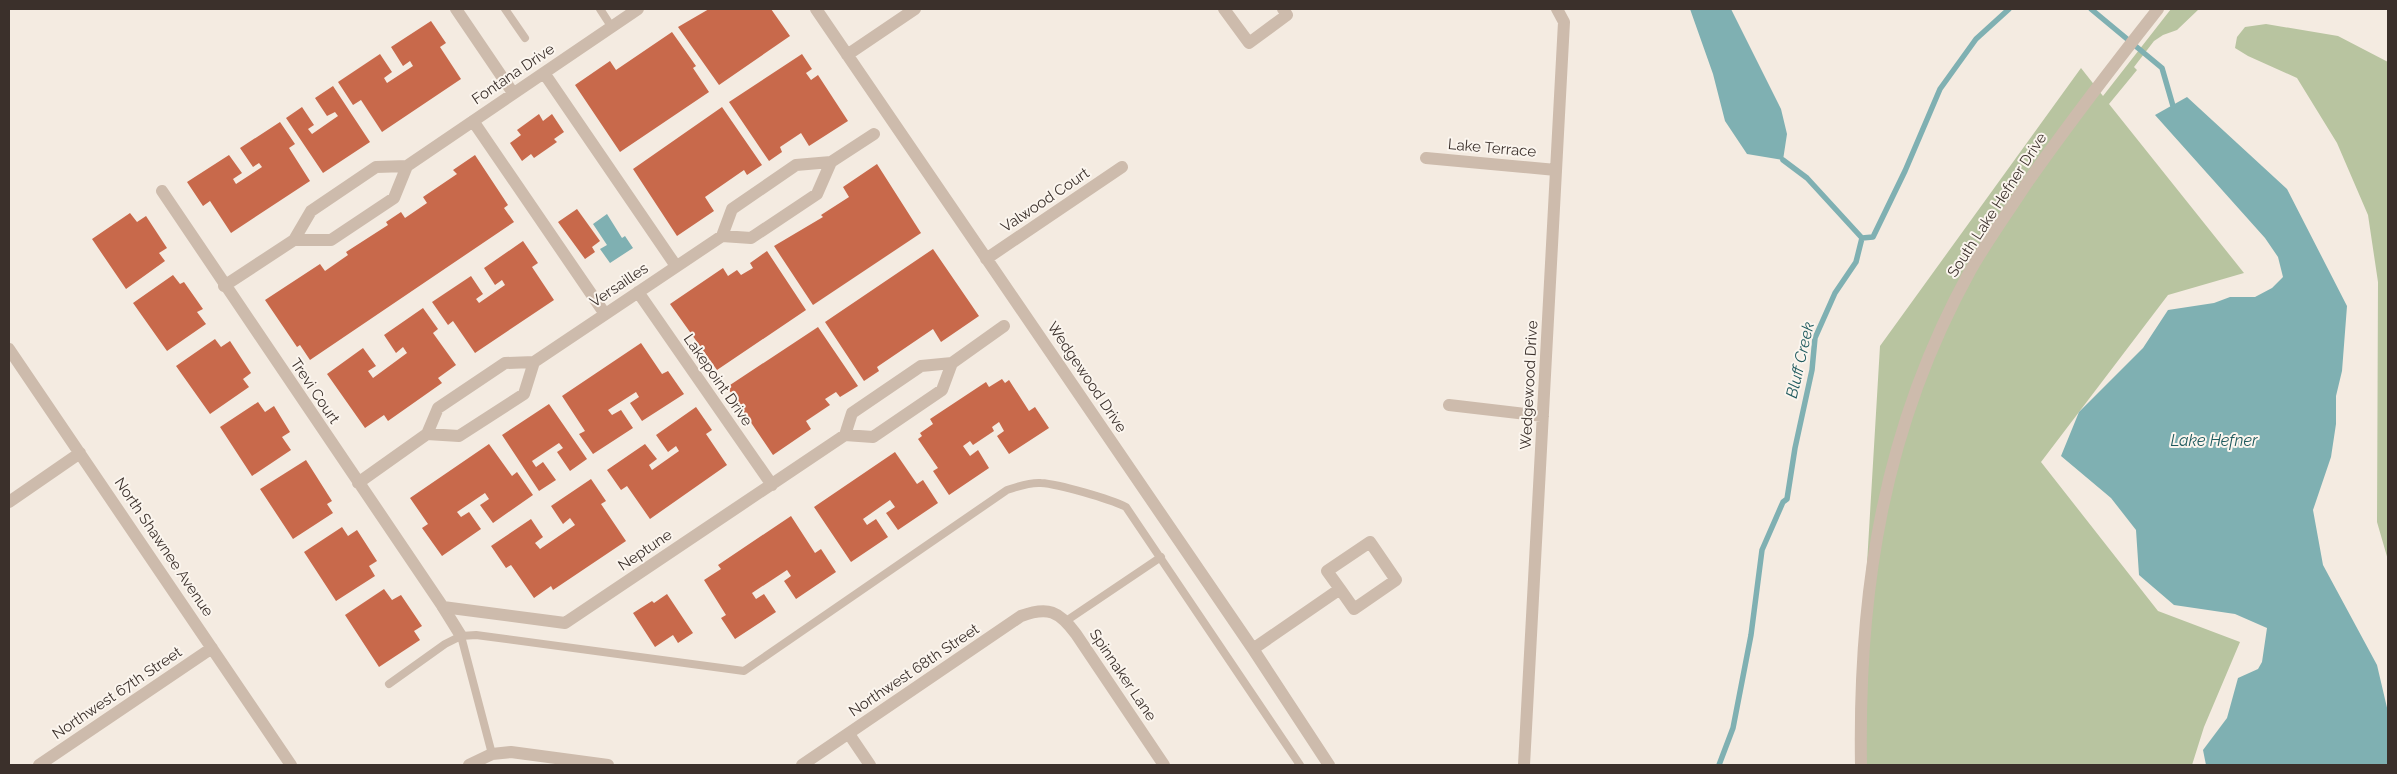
<svg xmlns="http://www.w3.org/2000/svg" width="2397" height="774" viewBox="0 0 2397 774" font-family="Raleway,sans-serif">
	<rect width="100%" height="100%" fill="#f4ebe1"/>
	<!-- green -->
	<path fill="#b8c4a0" d="M2171,9H2199L2177,30L2163,35L2154,41L2134,67L2137,70L2109,104L2244,273L2168,295L2041,462L2158,611L2240,642L2204,727L2192,765H1855L1880,346L2081,68L2103,96Z
		M2266,24L2338,36L2388,62V560L2377,522L2378,282L2368,215L2337,143L2297,78L2248,56L2235,48L2237,37L2245,27Z"/>
	<!-- water -->
	<path fill="#7fb0b2" d="M1690,9H1731L1781,109L1787,134L1783,160L1747,154L1725,121L1713,74Z
		M2187,97L2287,189L2347,306L2342,371L2336,396V424L2331,457L2313,510L2323,565L2377,665L2388,712V765H2206L2203,750L2227,718L2238,678L2258,669L2262,662L2267,628L2235,614L2174,605L2139,575L2136,530L2111,498L2061,456L2079,412L2143,348L2168,310L2214,303L2230,297H2255L2272,288L2283,277L2278,257L2265,238L2155,115Z
		M607,214L622,238L625,236L633,248L610,263L600,249L607,245L593,224Z"/>
	<g fill="none" stroke-linecap="round" stroke-linejoin="round">
		<!-- stream -->
		<path stroke="#7fb0b2" stroke-width="5.5" d="M2091,9L2162,68L2173,106
			M1783,160L1807,178L1862,238
			M1719,765L1733,728L1751,635L1762,550L1783,502L1787,499L1795,448L1812,370L1815,338L1835,293L1856,262L1862,238L1873,237L1905,171L1940,89L1976,39L2009,9"/>
	</g>
	<!-- building -->
	<path fill="#c8694b" d="M709,9H771L790,36L719,85L678,27Z
		M431,21L446,43L440,47L461,79L382,132L361,100L353,105L338,82L380,54L392,72L384,78L387,83L413,66L410,61L403,66L391,47Z
		M672,32L696,66L693,68L709,92L620,152L575,85L610,61L616,70Z
		M802,54L812,69L806,73L811,80L818,75L848,121L809,146L801,133L780,147L782,152L769,161L729,102Z
		M333,86L370,142L323,173L286,118L302,107L314,125L308,129L312,134L338,116L335,112L327,116L315,98Z
		M722,107L762,165L747,175L744,170L705,197L714,211L677,236L633,169Z
		M539,114L543,121L552,114L564,132L554,139L557,142L534,158L531,154L522,161L510,143L521,135L517,130Z
		M280,122L295,144L289,148L310,181L231,233L210,201L203,206L187,182L229,155L242,173L233,179L236,184L262,167L259,163L253,167L240,148Z
		M475,155L508,205L504,208L514,222L310,360L300,345L297,347L265,300L320,264L325,271L348,255L346,252L388,225L386,222L401,212L405,218L427,203L423,197L457,174L453,170Z
		M877,164L921,233L813,305L774,246L823,217L821,215L849,197L843,187Z
		M577,209L600,241L592,247L595,252L585,259L558,222Z
		M130,213L137,222L146,216L167,248L159,253L165,261L126,289L92,239Z
		M523,241L538,263L532,267L554,300L475,353L453,321L448,325L432,302L471,276L483,294L476,299L479,303L505,285L502,280L495,285L484,268Z
		M933,249L979,316L941,342L933,329L877,367L879,371L864,381L825,322Z
		M767,251L806,310L717,370L670,304L723,268L728,276L737,270L741,275L753,268L750,263Z
		M173,275L180,284L184,282L203,309L197,312L206,324L167,351L133,303Z
		M423,308L438,329L433,333L456,365L438,378L442,383L388,421L384,415L365,428L327,374L363,348L376,366L368,371L373,378L407,353L403,347L396,353L384,335Z
		M818,327L858,386L840,397L836,392L825,399L830,405L806,421L811,429L773,455L727,387Z
		M215,339L221,347L230,341L251,373L243,379L249,387L210,414L176,366Z
		M641,343L662,374L668,371L684,394L642,421L630,403L639,397L636,392L608,410L612,415L621,410L633,428L593,454L579,434L585,431L562,396Z
		M1002,379L1005,383L1009,380L1029,411L1035,407L1049,428L1009,454L997,436L1004,431L999,422L992,427L994,431L973,445L970,441L963,446L970,456L978,450L989,468L949,495L933,471L938,468L918,439L922,436L920,433L933,424L930,419L986,382L989,387Z
		M258,402L265,412L274,406L290,432L282,437L291,450L252,476L220,427Z
		M549,404L587,459L570,471L557,452L563,448L559,443L532,461L536,467L543,462L556,480L539,491L502,435Z
		M696,407L712,430L706,434L727,465L650,519L627,486L621,490L607,470L645,444L657,459L649,465L652,470L679,451L676,446L668,452L656,435Z
		M489,444L512,476L517,472L533,495L493,523L480,505L489,499L485,493L457,512L461,517L469,512L481,529L442,556L422,528L428,524L410,498Z
		M895,452L917,484L923,480L938,503L898,530L886,513L895,507L890,500L863,519L867,525L876,519L888,537L851,562L814,507Z
		M306,460L332,501L327,504L333,513L293,539L260,489Z
		M591,479L606,501L601,504L626,541L553,590L551,586L534,598L511,565L506,568L491,546L531,519L543,537L535,543L540,549L575,525L570,518L563,524L551,506Z
		M791,516L815,553L821,549L836,572L796,599L784,581L791,576L787,570L752,593L756,599L764,594L776,612L735,639L721,618L726,615L704,580L721,569L718,565Z
		M342,527L348,536L357,530L377,561L369,566L375,576L336,601L304,552Z
		M384,589L392,600L401,595L422,626L414,631L420,640L379,667L345,615Z
		M667,594L693,633L678,643L673,635L655,647L633,613L652,601L654,603Z"/>
	<g fill="none" stroke-linecap="round" stroke-linejoin="round">
		<!-- service -->
		<path stroke="#cdbbac" stroke-width="8" d="M505,9L525,38
			M600,9L611,26
			M1066,621L1161,557
			M461,636L492,754
			M389,684L445,644L461,636L476,635L744,671L1007,490C1017,487 1029,482 1041,483C1059,484 1110,499 1126,507L1300,765"/>
		<!-- pedestrian -->
		<path stroke="#cdbbac" stroke-width="12" d="M443,607L461,636"/>
		<!-- minor -->
		<path stroke="#cdbbac" stroke-width="12" d="M456,9L513,93
			M816,9L1253,649L1329,765
			M1224,9L1249,43L1287,15L1283,9
			M847,55L915,9
			M544,73L676,266
			M473,121L605,314
			M1426,158L1556,170
			M162,191L443,607L565,623L845,435L873,437L942,390L952,363
			M722,236L751,238L817,194L831,162
			M294,240H331L394,198L407,166
			M986,259L1122,167
			M224,286L294,240L311,211L376,167L407,166L638,9
			M638,292L772,485
			M9,349L291,765
			M1449,405L1543,416
			M427,434L459,436L524,394L534,362
			M845,435L852,413L921,366L952,363L1004,326
			M358,483L427,434L438,408L505,363L534,362L722,236L732,209L796,165L831,162L874,134
			M9,502L80,453
			M1253,649L1340,589L1354,609L1396,580L1370,542L1327,571L1340,589
			M849,734L870,765
			M39,765L212,648
			M469,765L492,754L511,752L608,765
			M802,765L1021,616C1048,606 1059,611 1076,634L1164,765
			M1524,765L1564,22L1557,9"/>
		<!-- tertiary -->
		<path stroke="#cdbbac" stroke-width="12" d="M1861,765C1858,589 1884,427 1970,271C1987,241 2008,212 2027,183C2069,123 2113,66 2158,9"/>
	</g>
	<g text-anchor="middle" dominant-baseline="central" stroke-width="4" stroke-linejoin="round" paint-order="stroke">
		<!-- street labels -->
		<g font-size="15" fill="#3b302b" stroke="#fbf5ee">
			<text transform="translate(513 74) rotate(-34)">Fontana Drive</text>
			<text transform="translate(1492 148) rotate(5)">Lake Terrace</text>
			<text transform="translate(1045 200) rotate(-34)">Valwood Court</text>
			<text transform="translate(1997 205) rotate(-57)">South Lake Hefner Drive</text>
			<text transform="translate(619 285) rotate(-34)">Versailles</text>
			<text transform="translate(1087 377) rotate(56)">Wedgewood Drive</text>
			<text transform="translate(718 380) rotate(55)">Lakepoint Drive</text>
			<text transform="translate(1529 385) rotate(-87)">Wedgewood Drive</text>
			<text transform="translate(315 391) rotate(56)">Trevi Court</text>
			<text transform="translate(164 547) rotate(56)">North Shawnee Avenue</text>
			<text transform="translate(645 550) rotate(-34)">Neptune</text>
			<text transform="translate(914 670) rotate(-34)">Northwest 68th Street</text>
			<text transform="translate(1123 675) rotate(56)">Spinnaker Lane</text>
			<text transform="translate(117 693) rotate(-34)">Northwest 67th Street</text>
		</g>
		<!-- water labels -->
		<g font-size="16" font-style="italic" fill="#1f5a5e" stroke="#fbf5ee">
			<text transform="translate(1800 360) rotate(-77)">Bluff Creek</text>
			<text x="2214" y="440">Lake Hefner</text>
		</g>
	</g>
	<!-- border -->
	<rect width="2397" height="774" fill="none" stroke="#3b302b" stroke-width="20"/>
</svg>
